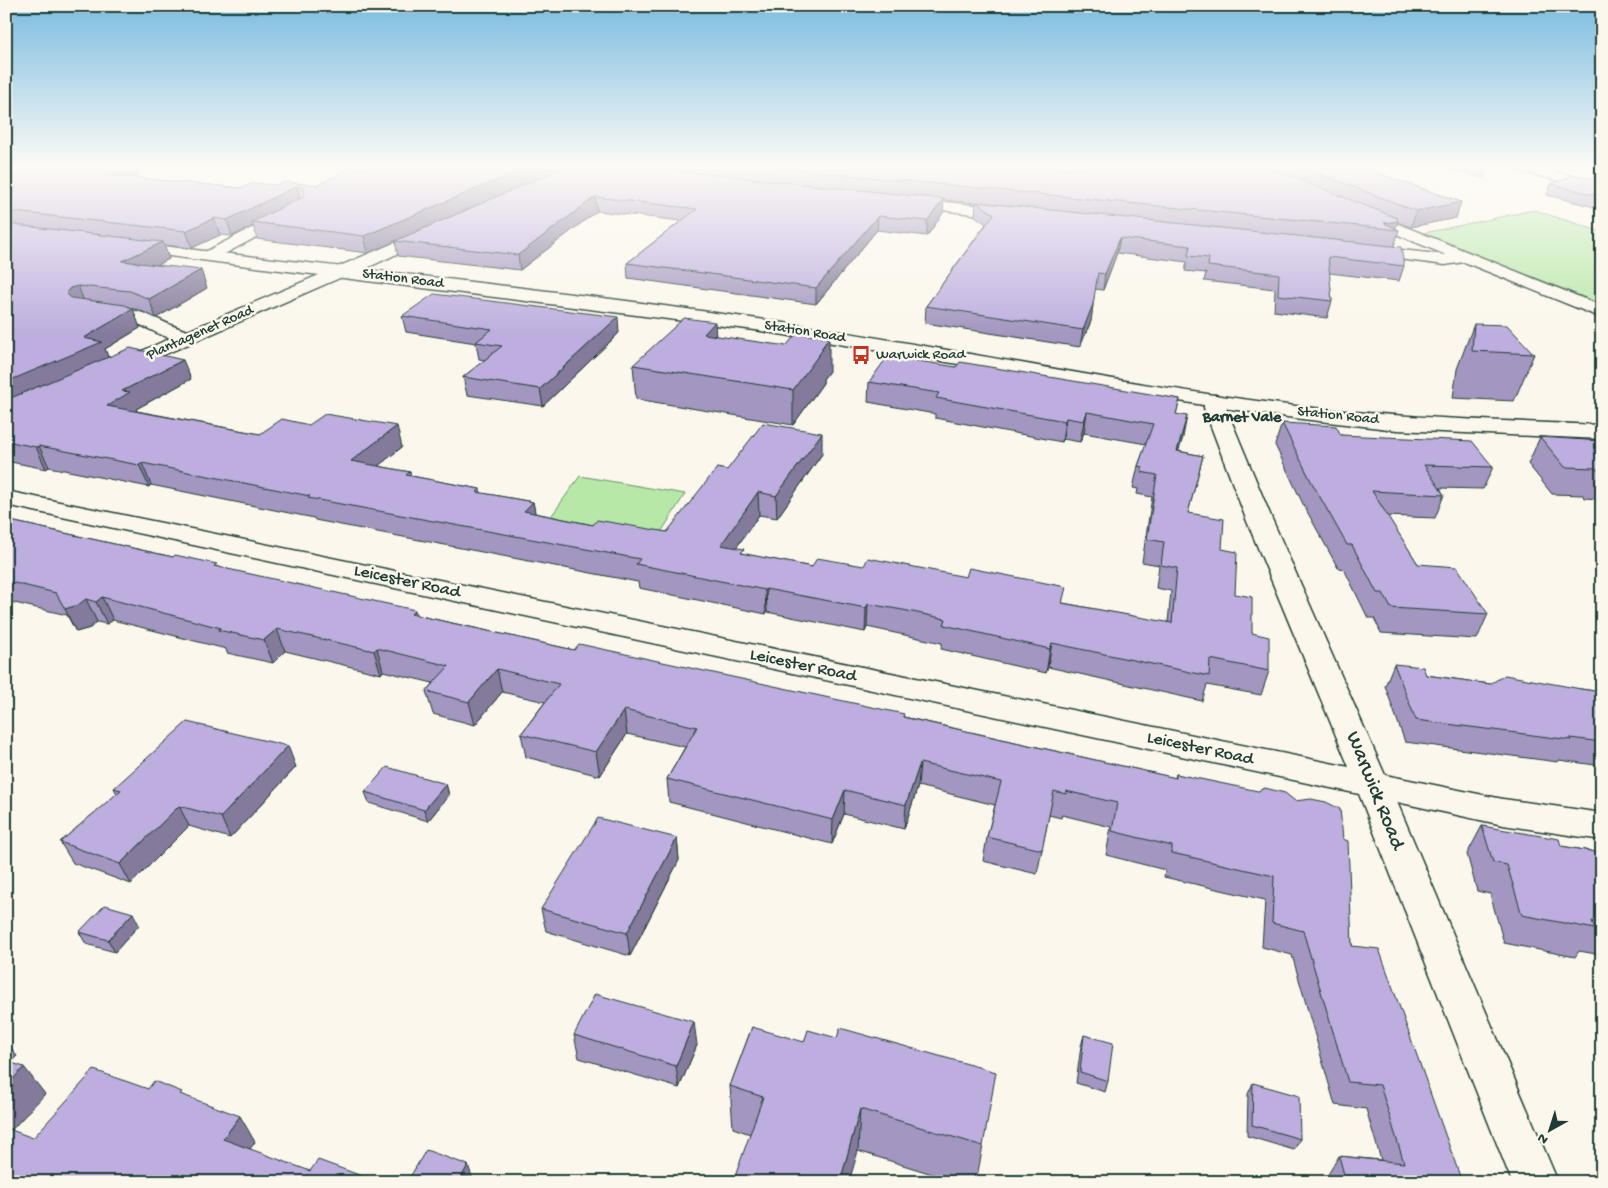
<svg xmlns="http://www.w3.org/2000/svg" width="1608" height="1188" viewBox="0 0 1608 1188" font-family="'Gochi Hand',sans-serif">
	<rect width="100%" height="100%" fill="#fbf7ec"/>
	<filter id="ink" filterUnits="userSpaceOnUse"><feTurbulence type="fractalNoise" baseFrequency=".02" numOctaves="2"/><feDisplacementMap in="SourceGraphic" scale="10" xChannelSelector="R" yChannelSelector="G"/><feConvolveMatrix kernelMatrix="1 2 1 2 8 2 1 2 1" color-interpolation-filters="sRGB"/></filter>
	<g filter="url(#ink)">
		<!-- green -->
		<path fill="#b7e8a8" stroke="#6b926e" d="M1534,210L1602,232V305L1424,233Z
			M580,476L685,494L650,550L540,532Z"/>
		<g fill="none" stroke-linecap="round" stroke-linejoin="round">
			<!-- minor casing -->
			<g stroke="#1f3d34" stroke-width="3">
				<path id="minor" d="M1517,168H1539L1602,183V191L1519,171Z
					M906,198L1013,209L1018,211L1021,214L1018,217L1013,219L901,205L899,202L901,199Z
					M1361,209L1602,306V318L1464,262L1445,265L1360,254L1358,251L1360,248L1366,246L1446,255L1356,217L1353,214L1356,211Z
					M287,210L292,212L295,215L292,218L215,259H203L201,256L203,253Z
					M429,228L435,230L437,233L435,236L350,276L342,277L120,374L113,372L110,368L113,364L171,338C157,335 145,325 131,322C118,319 104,319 92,316L89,312L92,308C103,305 132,309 143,313C159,319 172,327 188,331Z
					M1215,395L1222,397L1226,401V408L1272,519L1385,775L1503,799L1602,813V840L1503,825L1397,802L1558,1182H1512L1359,794L6,505V491L1349,767L1246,519L1204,408V401L1208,397Z"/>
			</g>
			<!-- major casing -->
			<g stroke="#1f3d34" stroke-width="3">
				<path id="major" d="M128,242C336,267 544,288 751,318C935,344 1118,385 1304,407C1403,418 1502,421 1602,425V439L1397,430L1302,419L1215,407L755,330L122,250L120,247L122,244Z"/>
			</g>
			<!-- minor -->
			<use href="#minor" fill="#fbf7ec" fill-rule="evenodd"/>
			<!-- major -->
			<use href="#major" fill="#fbf7ec" fill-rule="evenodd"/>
		</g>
		<!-- wall -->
		<path fill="#a396c0" stroke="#1f3d34" d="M6,168L139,178L241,188L277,185H318L350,168H1363L1461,202L1456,218L1411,227L1397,222L1395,228L1399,230L1394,246L1404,266L1399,281L1329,273L1332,301L1327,318L1274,311L1275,289L1204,281L1206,273L1185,271L1187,262L1117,253L1103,290L1095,289L1091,321L1080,347L925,323L926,306L986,224L975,216L976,203L944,200L943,213L927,236L877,230L816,304L628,278L627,263L681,221L597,211L520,270L398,256L395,241L461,212L368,253L257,239L253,226L232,236L220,235L192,248L164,245L169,259L157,265L207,288L156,318L137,309H133L140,328L105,349L108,357L191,379L136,409L137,411L260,434L402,447L378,466L410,472L411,476L480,489L481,493L533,502L535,513L593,525L667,532L727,470L822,454L777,518L759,515L736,548L744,554L812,567L1063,603L1168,623L1171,591L1156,588L1159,565L1142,562L1152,497L1137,494L1138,489L1133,488L1138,466L1146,444L1084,433L1080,442L1063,439L1062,442L935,418V414L868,402L869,382L956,367L1180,399L1176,414L1183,437L1178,451L1203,456L1188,513L1222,549L1235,594L1269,671L1261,695L1207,685L1202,701L1048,667L1046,673L941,649L942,643L867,627L865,632L767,612L766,614L639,588L638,582L315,520L314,518L151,485L149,487L49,467L46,469L6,461Z
			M1445,168H1487L1484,178Z
			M1596,168H1602V209L1547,195L1551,184L1592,179Z
			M402,316L619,333L543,406L467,395L463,377L485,360L479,359L476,343L406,332Z
			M1474,324L1534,354L1514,401L1453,398L1457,369Z
			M716,336L829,371L823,379V383L793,425L636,399L633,365Z
			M1282,423L1341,435L1493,467L1483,489L1440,488L1444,495L1435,518L1387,516L1418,564L1488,614L1477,639L1381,633L1374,618H1368L1344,569L1338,568L1303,504L1275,445Z
			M1540,437L1602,441V499L1584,498L1583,495L1552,494L1528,464Z
			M6,520L218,567L416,615L574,650L904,717L1175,778L1176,774L1295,801L1343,839L1352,946L1462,1182H1327L1326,1178L1339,1156L1381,1160L1366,1109L1335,1105L1292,955L1262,947L1265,900L1164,877L1165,870L1106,855L1111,827L1062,815L1061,818L1049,815L1037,874L983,861L987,837L995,805L918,786L904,829L844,814L832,844L669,802L667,779L685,747L627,734L600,776L526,757L521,734L545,702L502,692L475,725L433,714L426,691L433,683L383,671L381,674L285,651L273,663L227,653L226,649L113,620L107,624L97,622L90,628L76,632L67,615L6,601Z
			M1394,664L1426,675L1490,684L1581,689L1602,692V766L1559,760L1558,762L1405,742L1385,686Z
			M296,767L230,838L189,826L131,884L73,863L60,842L117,794L114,788Z
			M446,784L449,795L428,821L369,803L365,792Z
			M1482,826L1561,846L1602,853V955L1579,951L1575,957L1504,943L1490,894L1477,891L1467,854Z
			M677,838L679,860L630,956L546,931L541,909Z
			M139,925L115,952L86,944L79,932Z
			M752,1027L983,1146L976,1182H958L858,1151L750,1134L733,1128L730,1086Z
			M574,1035L697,1045L679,1088L579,1058Z
			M1084,1035L1108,1081L1105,1092L1076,1083L1081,1046Z
			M1253,1083L1300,1139L1294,1150L1247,1136L1248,1094Z"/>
		<!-- shaded-wall -->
		<path fill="#847a9c" stroke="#1f3d34" d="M123,168H136L139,178L105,175Z
			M526,168H563L368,253L364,236Z
			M297,186L301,202L252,222L253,226L232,236L227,220Z
			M595,197L597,211L520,270L518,255Z
			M944,199L943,213L927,236V221Z
			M1461,202L1456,218L1411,227L1416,211Z
			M878,216L877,230L816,304V288Z
			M214,218L220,235L192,248L186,231Z
			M1398,221L1395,230L1384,223Z
			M1120,238L1117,253L1103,290L1105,274Z
			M163,242L169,259L129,278L122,261Z
			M201,270L207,288L156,318L149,299Z
			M78,286L85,304L78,306L66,293L70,288Z
			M1093,304L1091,321L1080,347L1083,330Z
			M133,309L140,328L105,349L110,362L6,407V382L84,338Z
			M618,317L619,333L543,406L540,389Z
			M715,322L717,355L704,334Z
			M829,338V371L823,379V383L793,425V390Z
			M183,360L191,379L136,409L138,413L107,406L122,391Z
			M1087,412L1084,433L1080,442L1084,421Z
			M1187,416L1183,437L1172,473L1177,451Z
			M1066,418L1063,439L1062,442L1065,421Z
			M397,426L402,447L357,483L351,461Z
			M822,433V454L777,518L776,496Z
			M39,446L49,467L46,469L36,447Z
			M142,463L151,485L149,487L139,465Z
			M758,492L759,515L722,568L721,545Z
			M533,502L537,524L524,511Z
			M766,589L767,612L766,614L765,590Z
			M102,597L113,620L107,624L96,602Z
			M86,599L97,622L90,628L76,632L65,609Z
			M868,604L867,627L865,632L866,608Z
			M415,610L421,632L411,614Z
			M277,629L285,651L273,663L264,640Z
			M1052,643L1048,667L1046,673L1050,649Z
			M377,648L383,671L381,674L374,651Z
			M497,669L502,692L475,725L469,702Z
			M624,710L627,734L600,776L596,752Z
			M288,746L296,767L230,838L221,817Z
			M920,763L918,786L904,829L906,805Z
			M446,784L449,795L428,821L424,810Z
			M845,790L844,814L832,844L833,820Z
			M179,806L189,826L131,884L120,864Z
			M677,838L679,860L630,956L627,933Z
			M133,913L139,925L115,952L108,940Z
			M694,1022L697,1045L679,1088L676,1066Z
			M6,1041L17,1056L6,1067Z
			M24,1067L45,1094L6,1136V1087Z
			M860,1109L858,1151L849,1182H840Z
			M240,1116L255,1142L239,1165L223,1139Z
			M468,1165L474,1182L462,1176Z
			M362,1176L365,1182H359Z"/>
		<!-- building -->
		<path fill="#bdaedf" stroke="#1f3d34" d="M6,168H123L105,175L241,188L253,183L277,185L283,182L318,185L350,168H526L364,236L252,222L303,197L305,191L302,187L297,186L227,220L214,218L186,231L6,211Z
			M563,168H651L944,199L927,221L878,216L816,288L627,263L697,209L595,197L518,255L395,241Z
			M777,168H1269L1397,218L1398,221L1384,223L1399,230Z
			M1304,168H1363L1461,202L1416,211Z
			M1596,168H1602V170Z
			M1576,175L1602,181V197L1551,184Z
			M976,202L1401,247L1404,266L1328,257L1332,301L1278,295L1279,274L1208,266L1209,258L1188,256L1190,246L1120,238L1105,274L1098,273L1093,304L1083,330L926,306L994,214Z
			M6,224L163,242L122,261L201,270L149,299L130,291L78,286L70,288L66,293L71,298L125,305L133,309L84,338L102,342L6,382Z
			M434,294L618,317L540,389L463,377L502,346L476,342L492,329L402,316Z
			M684,318L715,322L704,334L786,346L797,333L829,338L821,349H823L793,390L633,365Z
			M1474,324L1507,325L1534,354L1472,351Z
			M130,348L183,360L122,391L130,392L107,406L260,434L282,419L309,425L325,414L397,426L351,461L410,472L406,475L480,489L477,492L533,502L524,511L593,525L597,520L667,532L717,468L727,470L763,423L822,433L776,496L758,492L721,545L744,549L741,553L812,567L817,558L864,566L868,558L966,577L969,568L1066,587L1062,603L1172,623L1177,568L1161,565L1164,542L1147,539L1157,475L1141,472L1143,467L1138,466L1153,424L1087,412L1084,421L1066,418L1065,421L936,398L939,393L869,382L888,356L956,367L960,362L1180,399L1176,414L1187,416L1177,451L1203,456L1188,513L1224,519L1222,549L1237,552L1235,594L1252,597V633L1269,637V671L1210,659L1209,676L1052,643L1050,649L944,625L946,619L903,610L868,604L866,608L766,589L765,590L636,564L640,559L308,498L310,496L142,463L139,465L39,446L36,447L6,441V400Z
			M1282,423L1336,426L1341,435L1472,441L1493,467L1424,465L1444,495L1372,491L1418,564L1457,567L1488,614L1391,608L1383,593H1377L1352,545H1347L1311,481Z
			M1540,437L1602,441V471H1598L1596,468L1565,467Z
			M6,520L173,557L175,555L217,564L214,566L415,610L411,614L574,650L579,644L904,714L903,717L1176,778V774L1258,791L1265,788L1285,793L1295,801L1311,799L1326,802L1340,809L1343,839L1348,841L1352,946L1379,949L1462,1182H1346L1339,1156L1404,1163L1380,1085L1348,1082L1303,931L1272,923L1274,876L1172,853V846L1112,831L1117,803L1066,791V794L1054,791L1042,850L987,837L1001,782L920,763L906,805L845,790L833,820L667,779L697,727L624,710L596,752L521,734L559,684L497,669L469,702L426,691L449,666L377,648L374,651L277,629L264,640L218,630L221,628L102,597L96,602L86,599L78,605L65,609L56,593L6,581Z
			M1394,664L1423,667L1426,675L1490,684L1505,675L1581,689L1602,692V742L1570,738L1571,740L1416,720Z
			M187,722L288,746L221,817L179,806L120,864L60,842L121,790L114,788Z
			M387,767L446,784L424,810L365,792Z
			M598,818L677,838L627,933L541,909Z
			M1482,826L1559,839L1561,846L1602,853V922L1592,921L1595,929L1522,915L1507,865L1493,862Z
			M105,905L133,913L108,940L79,932Z
			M595,994L694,1022L676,1066L574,1035Z
			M752,1027L804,1042L808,1030L837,1038L840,1028L996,1072L983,1146L860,1109L840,1182H733L763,1097L730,1086Z
			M1084,1035L1113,1043L1108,1081L1080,1072Z
			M6,1061L24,1067L6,1087Z
			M94,1070L148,1089L154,1081L182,1092L180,1094L240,1116L223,1139L310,1171L318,1160L362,1176L359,1182H6V1128L33,1138Z
			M1253,1083L1299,1096L1300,1139L1252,1125Z
			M426,1150L468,1165L462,1176L479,1182H407Z"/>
	</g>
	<!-- sky -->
	<linearGradient id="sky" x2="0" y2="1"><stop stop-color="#7bbce0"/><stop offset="0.5" stop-color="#fdfbf6"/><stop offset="1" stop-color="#fdfbf6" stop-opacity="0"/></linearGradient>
	<rect width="1608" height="334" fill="url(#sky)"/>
	<!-- icons -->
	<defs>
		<g id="bus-bare" transform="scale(1.5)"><path d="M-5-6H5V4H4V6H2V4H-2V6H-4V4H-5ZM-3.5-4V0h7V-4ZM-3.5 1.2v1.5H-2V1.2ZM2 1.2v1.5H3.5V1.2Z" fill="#c8321e" stroke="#fbf7ec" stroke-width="2.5" paint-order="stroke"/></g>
	</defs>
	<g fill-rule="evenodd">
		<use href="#bus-bare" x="861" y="355"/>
	</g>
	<g text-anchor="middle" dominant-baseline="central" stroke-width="5" stroke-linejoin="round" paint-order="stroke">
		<!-- far-street labels -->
		<g font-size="15" fill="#1f3d34" stroke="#fbf7ec">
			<text transform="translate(403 279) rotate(7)">Station Road</text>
			<text transform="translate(805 332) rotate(9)">Station Road</text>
			<text transform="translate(200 333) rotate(-24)">Plantagenet Road</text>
			<text transform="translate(1338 416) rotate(6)">Station Road</text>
		</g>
		<!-- far-poi labels -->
		<g font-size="15" fill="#1f3d34" stroke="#fbf7ec" text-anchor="start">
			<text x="876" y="355">Warwick Road</text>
		</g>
		<!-- far-quarter labels -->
		<g font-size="16" font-weight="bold" fill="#1f3d34" stroke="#fbf7ec">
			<text x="1242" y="418">Barnet Vale</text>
		</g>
		<!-- street labels -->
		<g font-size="18" fill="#1f3d34" stroke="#fbf7ec">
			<text transform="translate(407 582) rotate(12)">Leicester Road</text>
			<text transform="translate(803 666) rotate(12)">Leicester Road</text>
			<text transform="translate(1200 749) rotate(12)">Leicester Road</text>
		</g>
		<!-- near-street labels -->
		<g font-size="21" fill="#1f3d34" stroke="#fbf7ec">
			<text transform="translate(1374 791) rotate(68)">Warwick Road</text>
		</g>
	</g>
	<!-- margin -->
	<rect width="1608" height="1188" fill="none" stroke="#fbf7ec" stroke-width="25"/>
	<rect x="12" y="12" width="1583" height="1163" fill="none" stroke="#1f3d34" stroke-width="2" filter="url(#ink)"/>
	<!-- north arrow -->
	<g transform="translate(1550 1130) rotate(219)" stroke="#fbf7ec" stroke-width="4" paint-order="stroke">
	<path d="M0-4L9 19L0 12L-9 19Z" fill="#1f3d34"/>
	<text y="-8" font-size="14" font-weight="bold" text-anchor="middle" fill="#1f3d34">N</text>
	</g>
</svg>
